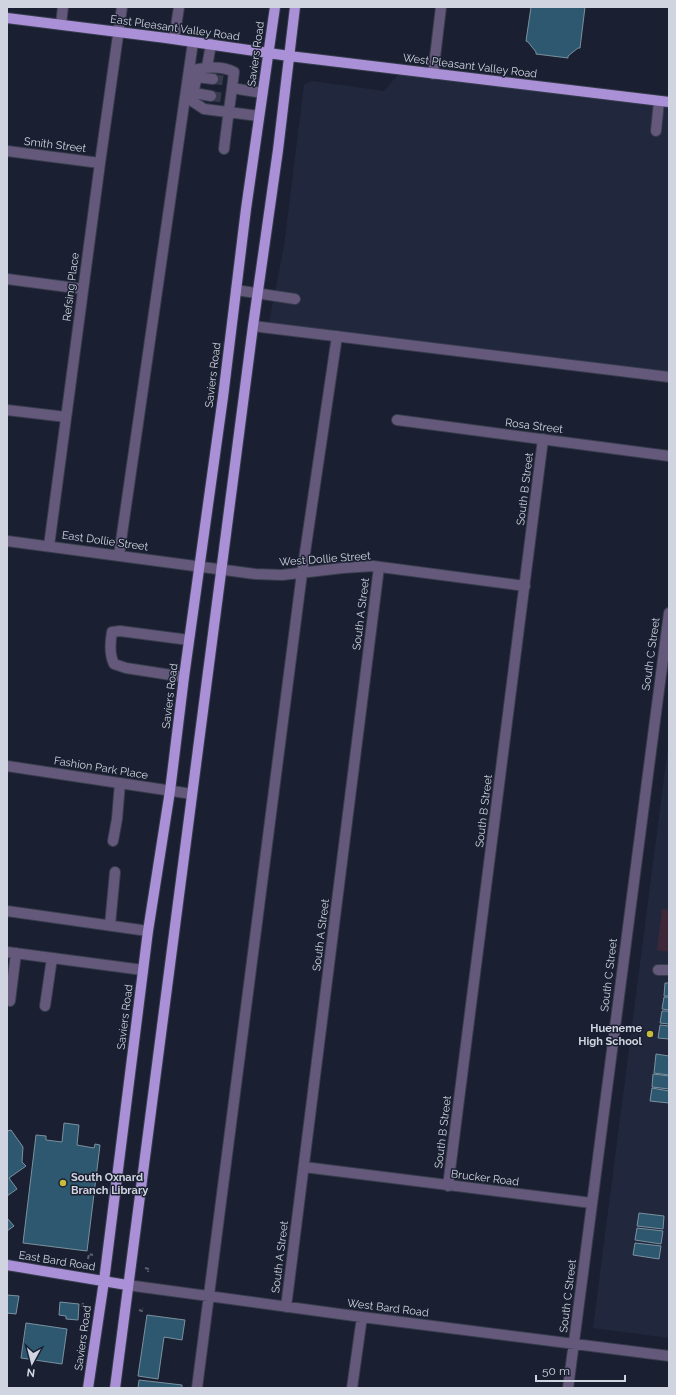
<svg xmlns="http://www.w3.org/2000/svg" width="676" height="1395" viewBox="0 0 676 1395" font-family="Raleway,sans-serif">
	<rect width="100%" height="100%" fill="#1a2031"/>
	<!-- built -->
	<path fill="#21283e" d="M402,70L669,102V377L337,336L269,322L284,246L304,85L312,81L384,91Z
		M669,739V1338L593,1328Z"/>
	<!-- green -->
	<path fill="#3d2739" d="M662,909L669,910V952L657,950Z"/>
	<!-- building -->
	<path fill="#2d586f" stroke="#7b919f" d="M531,7H585L580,48H578L568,56V58L536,54V52L528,42L526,41Z
		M665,983H669V996H664Z
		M664,997H669V1010L662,1009Z
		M662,1011H669V1024L660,1023Z
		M660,1025L669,1026V1039L658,1038Z
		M656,1054L669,1056V1075L654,1073Z
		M653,1074L669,1076V1089L652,1087Z
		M652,1088L669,1091V1103L650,1101Z
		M64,1123L79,1125L77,1145L94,1148L95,1144L100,1145L87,1251L23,1243L36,1135L46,1136V1140L62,1142Z
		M11,1130L23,1147L22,1162L26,1166L9,1178L17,1189L7,1196V1131Z
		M639,1213L664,1216L663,1229L637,1226Z
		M7,1218L14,1226L7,1231Z
		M637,1228L663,1231L661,1244L635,1240Z
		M635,1243L661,1246L659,1259L633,1255Z
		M7,1295L19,1296L16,1314L7,1313Z
		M60,1302L79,1304L78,1320L66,1319V1316L59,1315Z
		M147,1315L185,1320L182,1340L164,1337L158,1379L138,1376Z
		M26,1323L67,1329L62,1364L21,1358Z
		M139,1380L182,1385V1388H138Z"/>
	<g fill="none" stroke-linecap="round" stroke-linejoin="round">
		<!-- minor-tunnel -->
		<path stroke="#353b4b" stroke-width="10" stroke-dasharray="10 5" stroke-linecap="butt" d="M213,79L227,81
			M211,96L225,98"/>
		<!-- minor casing -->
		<g stroke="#373d4d" stroke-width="12">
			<path id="minor" d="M61,24L63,7
				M174,39L179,7
				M207,67L211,44
				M433,74L441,7
				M196,77L213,79
				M232,88L262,93
				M194,93L211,96
				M656,131L659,101
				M224,149C227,123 231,97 234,72C223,66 209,67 198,69L192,101L204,109L259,116
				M7,151L100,163
				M7,279L83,289
				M236,290L295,299
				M253,326L669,377
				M7,410L66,417
				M397,420L669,456
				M7,541L255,574L282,575L343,568L373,566L525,586
				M49,546L100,163L122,7
				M119,555L193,42
				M184,677L126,668L114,664C109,654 110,643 112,632L120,631L189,640
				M7,766L192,794
				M113,841L117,819L120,783
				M7,911L148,931
				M110,925L115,872
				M7,952L143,970
				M658,970H669
				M10,1001L16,953
				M45,1006L52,958
				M304,1167L592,1203
				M448,1186L543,439
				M127,1285L362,1317L669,1356
				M286,1307L379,567
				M197,1388L302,573L337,336
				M352,1388L362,1317
				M568,1388L669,613"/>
		</g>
		<!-- major casing -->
		<g stroke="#373d4d" stroke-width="12">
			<path id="major" d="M7,18L166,38L289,56L669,102
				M7,1265L127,1285
				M88,1388L104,1281L148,931L170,791L184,677L223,397L246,209L275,7
				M115,1388L253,326L278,150L295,7"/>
		</g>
		<!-- path -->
		<path stroke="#5c6170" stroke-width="2" stroke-dasharray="4 2" stroke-linecap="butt" d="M88,1259L89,1254L93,1255
			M145,1268L149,1269L148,1272
			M83,1303L82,1307H86
			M139,1310L142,1311L143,1308"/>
		<!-- minor -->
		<use href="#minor" stroke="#65597b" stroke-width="10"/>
		<!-- major -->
		<use href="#major" stroke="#aa91d7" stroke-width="10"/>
	</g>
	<!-- markers -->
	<g fill="#c7bb3c" stroke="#1a2031" stroke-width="1.5">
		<circle cx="650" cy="1034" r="4"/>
		<circle cx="63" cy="1183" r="4"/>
	</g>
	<g text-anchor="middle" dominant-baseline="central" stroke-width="3" stroke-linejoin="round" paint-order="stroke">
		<!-- street labels -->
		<g font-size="11" fill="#d0d4e0" stroke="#1a2031">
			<text transform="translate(175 28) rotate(8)">East Pleasant Valley Road</text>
			<text transform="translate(256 54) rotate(-82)">Saviers Road</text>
			<text transform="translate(470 66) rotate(7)">West Pleasant Valley Road</text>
			<text transform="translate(55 145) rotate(7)">Smith Street</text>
			<text transform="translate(71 287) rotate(-83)">Refsing Place</text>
			<text transform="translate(213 375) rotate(-83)">Saviers Road</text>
			<text transform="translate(534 426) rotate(7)">Rosa Street</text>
			<text transform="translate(525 489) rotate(-83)">South B Street</text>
			<text transform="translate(105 541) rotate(8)">East Dollie Street</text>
			<text transform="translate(325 559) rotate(-4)">West Dollie Street</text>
			<text transform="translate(361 614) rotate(-83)">South A Street</text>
			<text transform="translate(651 654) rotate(-82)">South C Street</text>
			<text transform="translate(170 696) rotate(-83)">Saviers Road</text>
			<text transform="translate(101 768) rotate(9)">Fashion Park Place</text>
			<text transform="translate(484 811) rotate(-83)">South B Street</text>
			<text transform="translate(321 935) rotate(-83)">South A Street</text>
			<text transform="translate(609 975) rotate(-83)">South C Street</text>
			<text transform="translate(125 1017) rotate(-83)">Saviers Road</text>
			<text transform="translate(443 1132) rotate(-83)">South B Street</text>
			<text transform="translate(485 1178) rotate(7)">Brucker Road</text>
			<text transform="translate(280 1257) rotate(-83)">South A Street</text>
			<text transform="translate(57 1261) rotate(9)">East Bard Road</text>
			<text transform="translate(568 1296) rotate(-83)">South C Street</text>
			<text transform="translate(388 1308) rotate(7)">West Bard Road</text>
			<text transform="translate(83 1338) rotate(-82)">Saviers Road</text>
		</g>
		<!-- poi labels -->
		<g font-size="11" font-weight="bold" fill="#d0d4e0" stroke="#1a2031" text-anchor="end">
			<text x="642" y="1028">Hueneme<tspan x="642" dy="13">High School</tspan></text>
			<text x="71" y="1177" text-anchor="start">South Oxnard<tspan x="71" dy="13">Branch Library</tspan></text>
		</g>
	</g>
	<!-- border -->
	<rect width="676" height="1395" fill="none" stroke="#d0d4e0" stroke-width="16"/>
	<!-- north arrow -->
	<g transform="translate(32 1363) rotate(187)" stroke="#1a2031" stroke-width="3" paint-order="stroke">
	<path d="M0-3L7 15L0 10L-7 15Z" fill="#d0d4e0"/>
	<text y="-6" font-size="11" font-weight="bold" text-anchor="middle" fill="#d0d4e0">N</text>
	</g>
	<!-- scale -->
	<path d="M536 1375v6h89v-6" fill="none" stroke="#d0d4e0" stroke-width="2"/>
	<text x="542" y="1375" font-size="12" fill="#d0d4e0" stroke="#1a2031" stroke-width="3" paint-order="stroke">50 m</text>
</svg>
